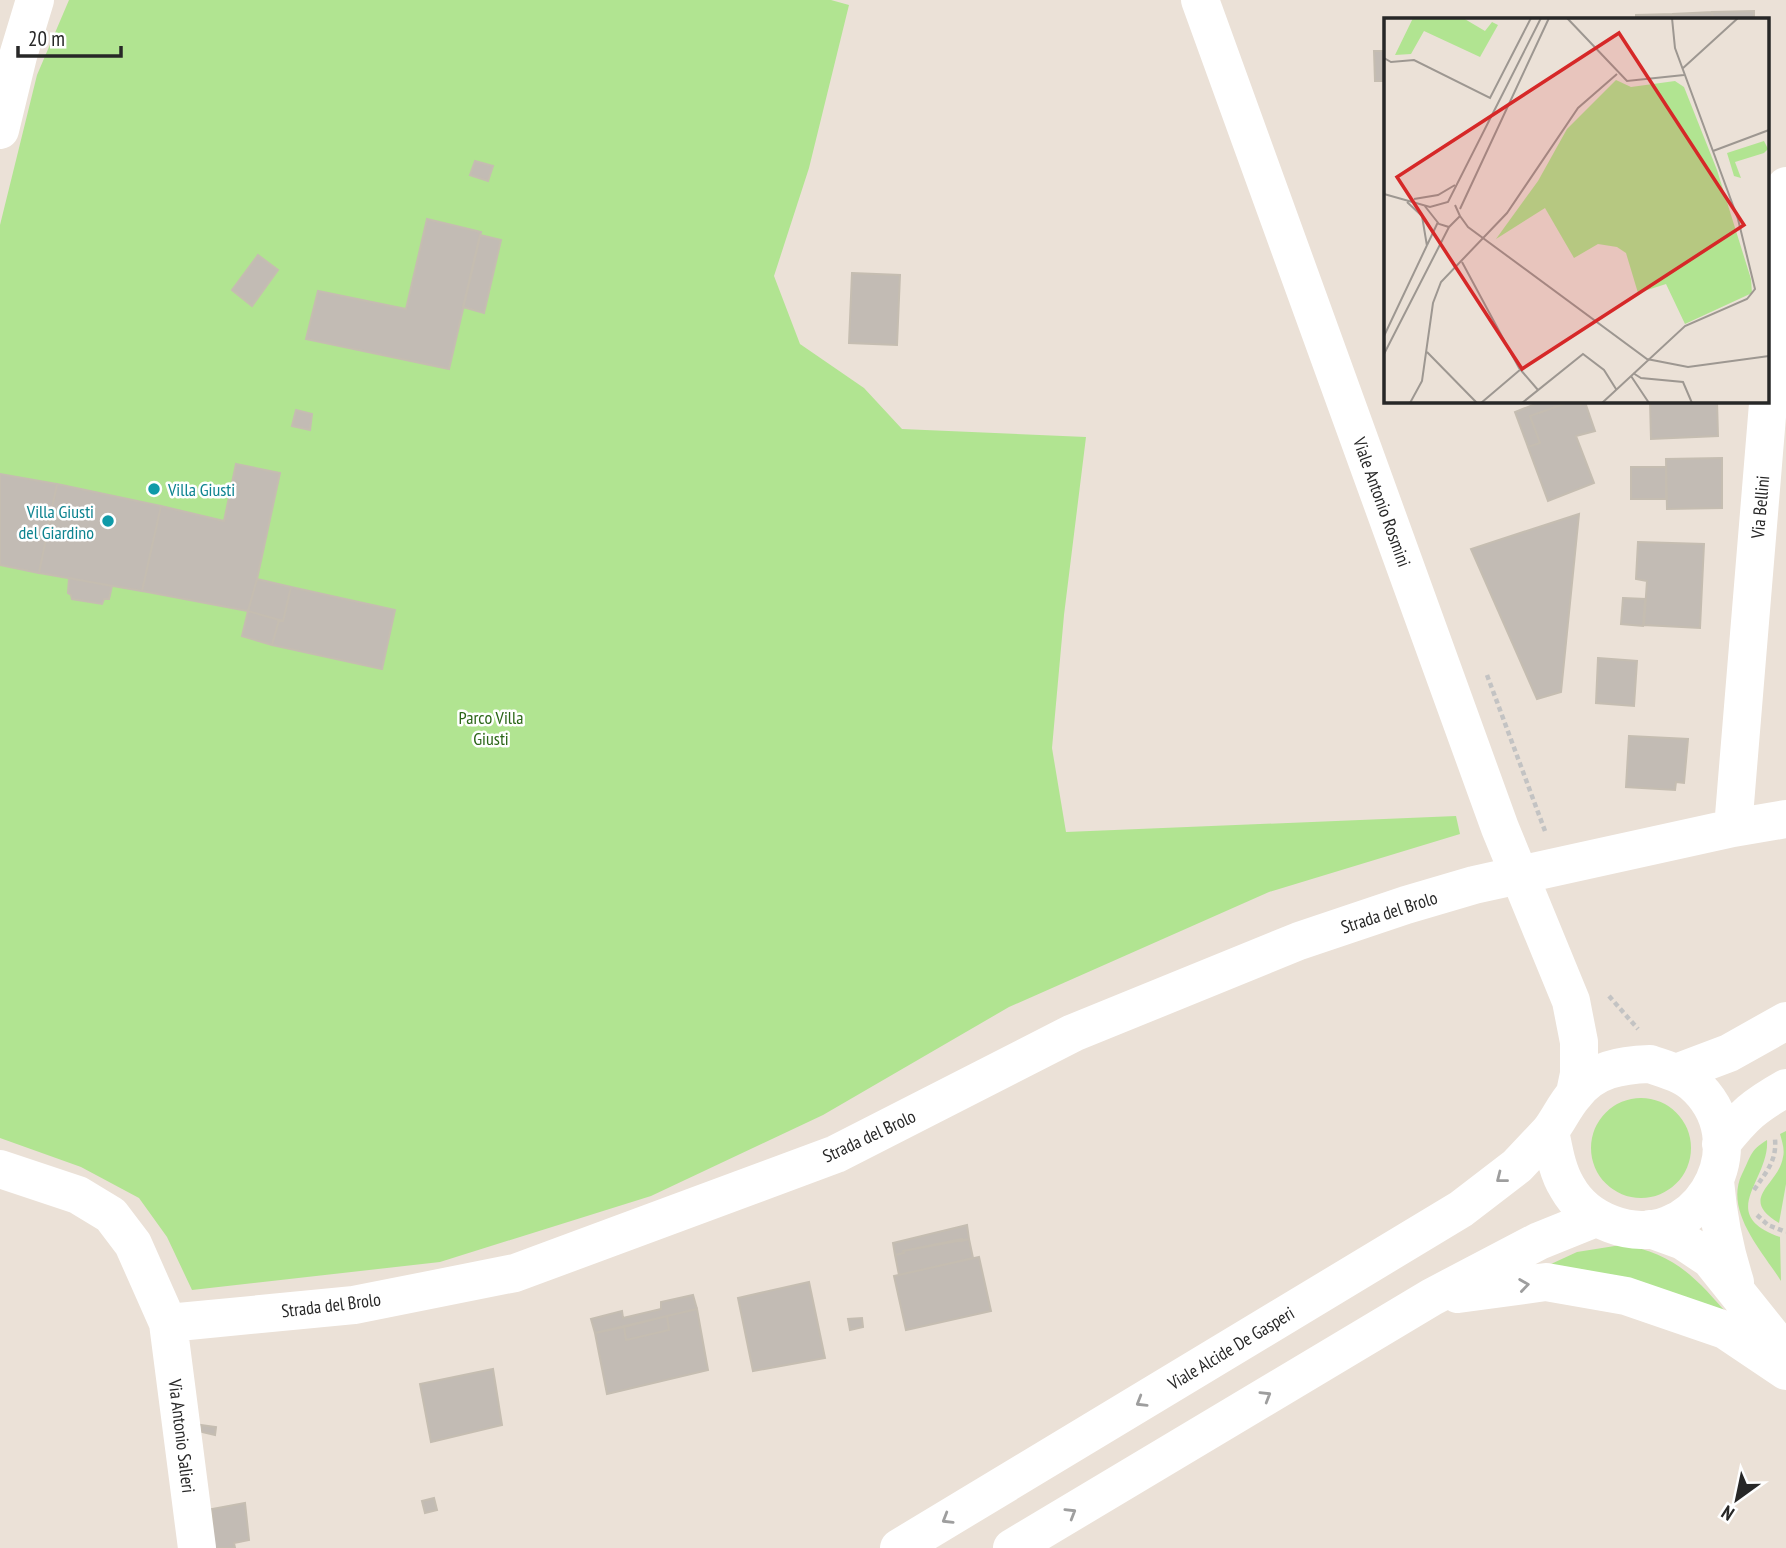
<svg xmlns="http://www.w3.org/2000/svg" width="1786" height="1548" viewBox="0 0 1786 1548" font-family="'PT Sans Narrow',sans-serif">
	<rect width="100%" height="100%" fill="#ebe1d7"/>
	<!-- green -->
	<path fill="#b1e491" d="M69,0H831L849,5L809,168L774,276L800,344L864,388L902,429L1086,437L1064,615L1052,748L1066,832L1456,816L1460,834L1269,892L1009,1007L823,1115L651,1196L440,1262L192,1290L167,1237L139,1198L81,1167L0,1138V225L37,75Z
		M1591 1148a50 50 0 1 1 100 0a50 50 0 1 1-100 0Z
		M1786,1131V1184L1779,1223C1737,1198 1779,1185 1783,1157C1785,1150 1782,1141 1780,1134Z
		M1767,1140C1770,1180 1715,1214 1780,1237L1781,1281C1762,1251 1724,1211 1742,1174C1751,1157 1749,1151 1767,1140Z
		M1621,1245C1674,1252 1697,1279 1730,1317L1538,1270L1577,1252Z"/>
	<!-- building -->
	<path fill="#c2bbb4" stroke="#c5bdb1" stroke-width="2" d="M1754,11V19H1713L1712,12Z
		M1712,12L1713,19H1673V14Z
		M1673,14V19H1636V15Z
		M1374,51H1385V81H1375Z
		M475,161L493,166L488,181L470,175Z
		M427,219L481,232L449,369L306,339L318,291L406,309Z
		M480,235L501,240L484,313L463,307Z
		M258,255L278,270L252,306L232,290Z
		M852,273L900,275L897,345L849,343Z
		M1543,401H1572L1530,416L1540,443L1528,447L1515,412Z
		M1572,401H1579L1581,405L1585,402L1595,431L1576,436L1594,483L1548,501L1528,447L1540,443L1530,416Z
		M1650,401H1717L1718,436L1651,439Z
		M296,410L312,414L310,430L292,426Z
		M1722,458V508L1667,509L1666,459Z
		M236,464L280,473L257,579L248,611L142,591L161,506L224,521Z
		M1631,467H1666V499H1631Z
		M0,474L57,484L39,573L0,565Z
		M57,484L161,506L142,591L39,573Z
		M1579,514L1561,692L1537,699L1471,549Z
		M1638,542L1704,544L1700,628L1644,625L1647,581L1636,579Z
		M69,578L112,586L109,599H104L102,604L72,599L71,595L68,593Z
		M257,579L291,587L283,621L248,611Z
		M291,587L395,610L382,669L272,645L279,620L283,621Z
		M1623,598L1645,599L1643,626L1621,624Z
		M248,611L279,620L272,645L242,636Z
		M1598,658L1637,661L1634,706L1596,703Z
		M1629,736L1688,739L1684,783L1676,782L1675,790L1626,787Z
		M967,1225L969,1239L903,1251L904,1253L895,1255L893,1243Z
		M962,1239V1241L969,1239L973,1258L899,1275L895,1255L904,1253L903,1251Z
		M979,1257L991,1311L906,1330L894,1276Z
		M809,1282L825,1358L753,1371L738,1298Z
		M693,1295L697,1309L595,1333L591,1319L622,1311L623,1318L661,1309V1302Z
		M697,1309L708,1370L607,1394L595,1333L624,1327L626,1340L669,1330L667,1316Z
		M667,1316L669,1330L626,1340L624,1327Z
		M862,1318L863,1327L850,1330L848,1319Z
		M493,1369L502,1425L431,1442L420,1384Z
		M201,1425L216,1427L215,1435L202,1432Z
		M434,1498L437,1510L425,1513L422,1501Z
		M245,1503L249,1540L234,1543L235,1548H214L212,1509Z"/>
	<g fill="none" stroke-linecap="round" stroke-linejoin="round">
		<!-- path -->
		<path stroke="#c3c3c3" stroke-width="4.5" stroke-dasharray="5 3.5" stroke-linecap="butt" d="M1487,675L1545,831
			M1609,996L1638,1029
			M1754,1190C1766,1172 1777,1161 1775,1139
			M1757,1215L1768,1225L1786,1232"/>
		<!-- street -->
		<path stroke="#fff" stroke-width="38" d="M0,130L18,56L35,0
			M1733,828L1786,186
			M0,1169L78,1195L111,1215L133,1244L168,1323L197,1548
			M168,1323L354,1305L515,1273L836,1154L1073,1033L1299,941L1406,905L1474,885L1733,828L1786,819"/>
		<!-- secondary -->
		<path stroke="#fff" stroke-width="38" d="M1200,0L1500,828L1571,1001L1579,1042V1074L1575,1093
			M1650,1064C1667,1070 1685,1074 1698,1088C1759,1150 1694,1256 1611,1224C1592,1217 1577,1205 1567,1187C1557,1171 1554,1150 1550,1131C1559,1119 1565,1105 1575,1094C1594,1069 1621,1065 1650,1064Z
			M1676,1073L1729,1053L1786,1021
			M1721,1144C1744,1115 1754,1106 1786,1088
			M1715,1181C1718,1216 1724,1248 1735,1282
			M1650,1229L1683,1241L1710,1259L1786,1354
			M1458,1294L1546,1282L1626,1296L1725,1330L1786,1371
			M899,1548L1461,1209L1517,1166L1550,1131
			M1012,1548L1432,1297L1539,1241L1596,1218"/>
	</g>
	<!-- one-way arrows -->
	<defs><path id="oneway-chevron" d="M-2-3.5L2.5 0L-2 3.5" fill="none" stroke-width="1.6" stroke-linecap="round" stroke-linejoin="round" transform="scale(1.75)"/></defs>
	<g stroke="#9e9e9e">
		<use href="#oneway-chevron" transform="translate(1501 1178) rotate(142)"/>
		<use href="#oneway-chevron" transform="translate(1524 1285) rotate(-8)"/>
		<use href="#oneway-chevron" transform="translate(1266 1396) rotate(-31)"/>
		<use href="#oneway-chevron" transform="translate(1141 1402) rotate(149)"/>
		<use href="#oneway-chevron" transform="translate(1071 1513) rotate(-31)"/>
		<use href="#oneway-chevron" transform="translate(947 1519) rotate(149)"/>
	</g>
	<!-- markers -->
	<g fill="#0f9aa8" stroke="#fff" stroke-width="2.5">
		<circle cx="154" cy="489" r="7"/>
		<circle cx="108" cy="521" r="7"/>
	</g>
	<g text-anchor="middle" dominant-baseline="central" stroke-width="5" stroke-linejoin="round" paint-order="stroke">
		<!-- culture labels -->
		<g font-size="18" fill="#0d838f" stroke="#fff" text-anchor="start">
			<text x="168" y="489">Villa Giusti</text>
			<text x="94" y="511" text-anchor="end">Villa Giusti<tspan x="94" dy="21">del Giardino</tspan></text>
		</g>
		<!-- street labels -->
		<g font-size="18" fill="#272727" stroke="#fff">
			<text transform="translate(1382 502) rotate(70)">Viale Antonio Rosmini</text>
			<text transform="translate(1760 507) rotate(-85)">Via Bellini</text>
			<text transform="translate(1389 912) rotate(-18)">Strada del Brolo</text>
			<text transform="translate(869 1136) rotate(-25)">Strada del Brolo</text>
			<text transform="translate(331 1305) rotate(-7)">Strada del Brolo</text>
			<text transform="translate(1231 1348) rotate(-31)">Viale Alcide De Gasperi</text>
			<text transform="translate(182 1436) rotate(83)">Via Antonio Salieri</text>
		</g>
		<!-- park labels -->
		<g font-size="18" fill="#2a6516" stroke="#fff">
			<text x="491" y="717">Parco Villa<tspan x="491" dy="21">Giusti</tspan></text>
		</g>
	</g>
	<!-- overview -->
	<g transform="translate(1384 18)">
		<rect width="385" height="385" fill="#ebe1d7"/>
		<path d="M29,0H79L101,13L108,4L114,7L96,39L40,13L27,36L11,37ZM232,62L247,69L291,63L300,69L333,152L367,261L368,275L301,306L282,266L254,275L242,235L233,229L214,226L190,240L161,190L112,221L154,163L183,111ZM380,123L384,131L380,135L351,144L357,160L350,158L343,135Z" fill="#b1e491"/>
		<path fill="none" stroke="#9d9791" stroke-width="2" d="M183,0L243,63L300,57M0,40L7,44L30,42L106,80L147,0M298,51L354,0M329,133L385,112M0,176L46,189L64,184L157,0M30,181L54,177L71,167M23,184L38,198L43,228M40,187L55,206L65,209L76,198L71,187M76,191L165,0M76,198L84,209L263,341L304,349L385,338M78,244L135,350L154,372M0,318L54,204M43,334L93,385M0,336L65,209M249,355L257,360L299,364L308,385M247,358L265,385M26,385L38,363L49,285L57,264L123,195L194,90L233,56M97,385L137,351M138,385L199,336L220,352L232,371M218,385L301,308L363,281L371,271L354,201L291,30L288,0"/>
		<path fill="#d62828" fill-opacity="0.15" stroke="#d62828" stroke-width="3.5" d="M235,15L360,207L138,351L13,159Z"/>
		<rect width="385" height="385" fill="none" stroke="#272727" stroke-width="3.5"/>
	</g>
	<!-- north arrow -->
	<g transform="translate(1737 1499) rotate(213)" stroke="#ffffff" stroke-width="5" paint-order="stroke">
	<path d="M0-5L12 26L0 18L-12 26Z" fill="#272727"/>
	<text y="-10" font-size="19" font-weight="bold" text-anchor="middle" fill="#272727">N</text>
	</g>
	<!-- scale -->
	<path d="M18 46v10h103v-10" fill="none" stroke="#272727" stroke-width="3.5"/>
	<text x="28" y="46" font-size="21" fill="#272727" stroke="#ffffff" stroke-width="5" paint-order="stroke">20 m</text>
</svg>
